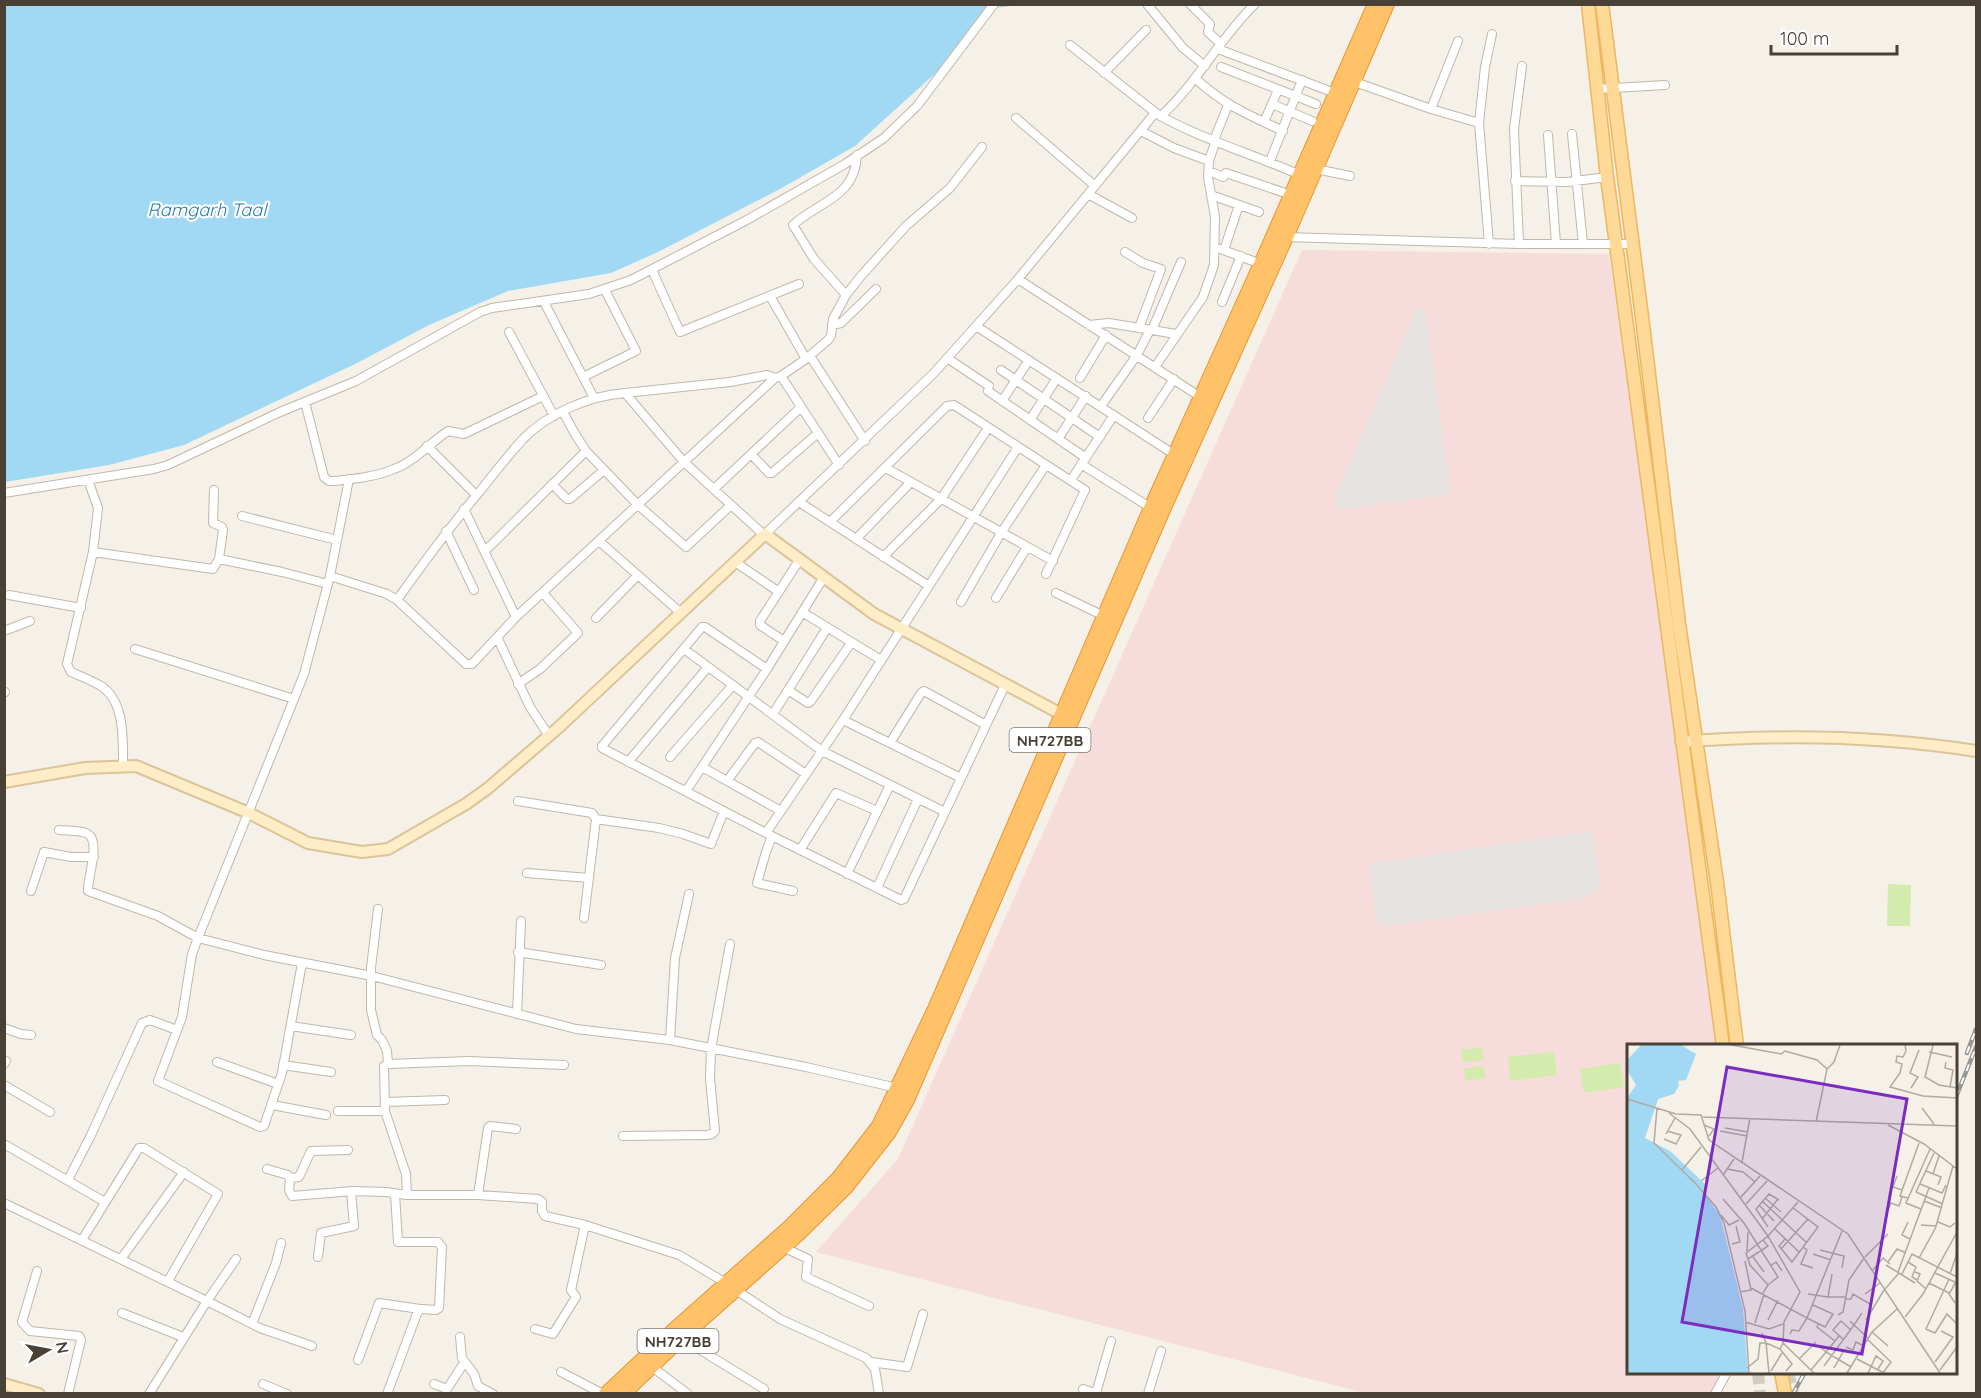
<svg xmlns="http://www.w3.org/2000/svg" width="1981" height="1398" viewBox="0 0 1981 1398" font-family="Quicksand,sans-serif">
	<rect width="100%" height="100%" fill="#f5f0e8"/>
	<!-- medical -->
	<path fill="#f6dcdb" d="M1302,250L1609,254L1719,1045L1628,1046V1372L1726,1373L1717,1393H1365L816,1252L898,1159Z"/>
	<!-- green -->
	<path fill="#d4ebae" d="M1888,884L1911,885L1910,926H1887Z
		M1482,1047L1484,1060L1463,1062L1461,1050Z
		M1554,1052L1557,1075L1510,1081L1508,1057Z
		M1620,1063L1624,1087L1584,1093L1580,1069Z
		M1484,1066L1486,1078L1465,1081L1464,1069Z"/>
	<!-- parking -->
	<path fill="#e6e3e0" d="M1418,309L1425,310L1450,489L1446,495L1341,509L1336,508L1335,496L1414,316Z
		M1592,831L1600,883L1598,889L1585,898L1382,926L1376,921L1369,864Z"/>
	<!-- water -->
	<path fill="#a1d9f5" d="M5,5H1018L987,9L949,61L855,146L780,189L658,252L611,273L508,291L429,325L357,363L184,445L109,465L5,482Z"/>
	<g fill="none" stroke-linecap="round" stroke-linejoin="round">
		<!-- primary-tunnel -->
		<path stroke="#d3cdc4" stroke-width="12" stroke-dasharray="12 6" stroke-linecap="butt" d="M1758,1372L1760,1394
			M1788,1372L1793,1394"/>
		<!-- street casing -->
		<g stroke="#c1b7aa" stroke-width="10">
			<path id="street" d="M1147,4L1183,48L1205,66
				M1190,4L1210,24L1208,32L1221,44
				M1070,45L1156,113
				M1218,49L1335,93
				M1221,67L1316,104
				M1104,73L1146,30
				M1196,79C1224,105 1249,115 1283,131
				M1352,81L1431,109L1479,123
				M1597,89L1665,85
				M1272,104L1312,121
				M1431,109L1458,41
				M1161,116C1197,83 1220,38 1255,4
				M1016,118L1095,186
				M1264,122L1278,90
				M1141,131L1174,148L1209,161
				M1572,134L1583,244
				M1548,135L1556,244
				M1214,140L1228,105
				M1270,161L1302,80
				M1316,169L1350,176
				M1209,171L1223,177L1226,173L1291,195
				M1515,181L1567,182L1607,177
				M1088,194L1132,218
				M1211,195L1259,212
				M1285,237L1519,244H1632
				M1489,244L1479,123L1485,67L1492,34
				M1519,244L1514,129L1522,66
				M1215,247L1261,264
				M1224,250L1239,205
				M1125,252L1143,263L1161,269L1139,328
				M652,270L680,332L799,284
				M1018,279L1202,398
				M846,295L814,259L793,225C819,201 855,198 857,155
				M770,296L806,359
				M544,302L594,398
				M1222,302L1241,256
				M832,325L841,323L876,289
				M1089,325L1109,323L1176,334
				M976,326L1175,455
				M1152,330L1181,262
				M509,332L554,416
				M810,356L865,441
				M947,358L989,386
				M1155,367L1203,297L1214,265L1215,217L1208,177L1209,161L1216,140
				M1001,370L1100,437
				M781,376L839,465
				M583,377L636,351L605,290
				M1080,378L1106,335
				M988,391L1086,458
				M625,393L730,382L767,375L775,378
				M1002,401L1029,360
				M305,402L324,477L329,481H334C354,479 375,477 394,469C414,462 430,443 448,431L464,434L543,396
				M1101,406L1137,355L1150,330
				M563,412L575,434L586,451L638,505L686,547L731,505
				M1148,418L1174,379
				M1030,420L1057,378
				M1058,439L1086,396
				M427,446L476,495
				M751,454L769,473H772L818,433
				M1081,464L1151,508
				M886,468L1053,561
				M349,479L330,576L304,674L198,938L264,955L372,976L576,1029L670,1040L806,1067L897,1088
				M88,480L98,508L93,552L67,664L71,672C80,676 91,680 101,686C125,701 123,740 123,765
				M1071,480L1114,415
				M552,484L567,499H570L604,470
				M714,489L801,407
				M214,490L213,523L222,527L223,530L219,559
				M4,493L154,469L168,465L280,412L356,381L480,312L492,308L589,294L631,280L745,221L845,164L884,138L917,106L994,4
				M799,502L929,586
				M464,509L516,617
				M242,516L337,540
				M830,522L947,406L954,405L1085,490L1046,574
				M446,531L474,590
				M765,534L934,373L1018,279L1155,113C1200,139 1253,154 1300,175
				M856,539L911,482
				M599,541L681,613
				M485,551L586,451
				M93,552L213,569L219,559L282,572L328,584
				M883,557L941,499L988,428
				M735,562L779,592
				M330,576L387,594L397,600C424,562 451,525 481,490C494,473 508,456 522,440C548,413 589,396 625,393L684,462L764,535
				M1056,593L1104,616
				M9,595L81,608
				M996,598L1027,547
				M397,600L466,664H472L516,617L775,378L781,376L806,359L828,340L831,336L833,319L846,295L861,276L906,226L950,188L982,147
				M961,602L1001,533L1046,465
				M802,612L881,660
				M596,618L638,575
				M4,631L30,621
				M498,639L530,707L549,736
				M784,641L760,625V621L800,559
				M135,649L294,699
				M684,649L822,751L945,812
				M767,669L705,627H702L602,746V748L766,833L901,900L904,899L1005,685
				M518,684L540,669L578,633L543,593
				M788,690L808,703L811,701L851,643
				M4,693L5,692
				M773,714L827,628
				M843,720L961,778
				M890,743L921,693L924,691L986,725
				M670,757L733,685
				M628,762L708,667
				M702,767L781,811
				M727,781L755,743L758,742L806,774
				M686,791L767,669L824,577
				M518,801L592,813L596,819
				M59,830C67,831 81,830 88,834C101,842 87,879 88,891L158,916L198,938L192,954L182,1017L158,1081L260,1127L264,1126L282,1073L302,963
				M766,833L843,720L1018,447
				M772,836L766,852L757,883L793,891
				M800,850L836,793L877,811
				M527,873L589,878
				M847,874L890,785
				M877,888L918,799
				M31,891L44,852L71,857H94
				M378,909L371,968V1010L377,1035L382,1040L387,1051L388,1064
				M584,918L596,819L659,828L683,834L711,844L724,811
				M518,952L601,965
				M517,1014L521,921
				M291,1026L351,1035
				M4,1028L21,1034L31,1035
				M670,1040L675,958L689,894
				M217,1062L278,1084
				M4,1064L6,1061
				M283,1065L331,1072
				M4,1085L50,1112
				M385,1102L445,1100
				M272,1105L326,1115
				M338,1111H385
				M623,1136L707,1135L712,1134L715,1131L710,1078L711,1049L730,944
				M4,1144L105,1202
				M267,1169L288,1175L290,1180L289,1190L292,1196L353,1191L386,1192L407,1195H478L538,1199L542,1202V1211L545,1216L585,1225L679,1255L726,1283
				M290,1178L299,1177L311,1151L348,1150
				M68,1180L91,1135L142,1023L150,1020L177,1030
				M407,1195L406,1174L385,1111L384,1066L388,1064L469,1061L564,1065
				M478,1195L488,1128L490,1126L516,1129
				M4,1203L207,1301L149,1394
				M82,1240L139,1148H144L218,1194L168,1281
				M783,1247L808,1259L806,1277L869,1306
				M318,1257L321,1233L354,1226L351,1191
				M121,1259L184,1172
				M236,1259L207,1301L260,1328L312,1346
				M37,1271L22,1322L30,1331L79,1336L81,1340L68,1394
				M736,1290L780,1319L866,1358L875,1369L879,1394
				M122,1313L183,1337
				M252,1324L276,1263L281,1243
				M535,1329L553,1334L576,1297L571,1290L585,1225
				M460,1337L462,1358L474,1374L478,1386L493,1394
				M681,1338L764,1389
				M358,1360L379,1303L420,1309
				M871,1362L907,1367L923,1314
				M651,1366L688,1394
				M561,1372L603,1394
				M263,1384L287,1394
				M434,1384L447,1389L464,1363
				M1083,1389L1098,1394
				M1096,1393L1111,1341
				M387,1394L418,1311L422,1309L436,1310L439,1308L442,1247L438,1242H398L395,1194
				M1148,1394L1161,1351
				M1715,1394L1727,1372"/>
		</g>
		<!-- secondary casing -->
		<g stroke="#dbc497" stroke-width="14">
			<path id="secondary" d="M1681,742C1779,734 1880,736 1976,751
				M4,782L85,768L136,766L249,813L308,843L362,852L388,849L466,804L487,789L558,728L765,534L874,614L1061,714
				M4,1384L39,1394"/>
		</g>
		<!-- primary casing -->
		<g stroke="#ebb75f" stroke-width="15">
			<path id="primary" d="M1588,4L1607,177L1723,1046
				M1602,4L1643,325L1679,624L1717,882L1737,1046
				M1781,1372L1785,1394"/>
		</g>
		<!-- highway casing -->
		<g stroke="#e79630" stroke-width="16">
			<path id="highway" d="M606,1394L674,1330L791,1226L838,1179L879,1126L935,1009L1151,508L1261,264L1375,4
				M623,1394L681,1338L798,1234L846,1187L889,1132L907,1100L1162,512L1286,237L1387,4"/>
		</g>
		<!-- street -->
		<use href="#street" stroke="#fff" stroke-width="8"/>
		<!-- secondary -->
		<use href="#secondary" stroke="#ffedc8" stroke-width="10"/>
		<!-- primary -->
		<use href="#primary" stroke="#ffd997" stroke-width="12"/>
		<!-- highway -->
		<use href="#highway" stroke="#ffc269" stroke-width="14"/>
		<!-- rail casing -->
		<g stroke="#979797" stroke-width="4.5">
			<path id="rail" d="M1967,1053L1976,1029
				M1956,1097L1976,1047
				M1793,1394L1805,1372"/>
		</g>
		<!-- rail -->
		<use href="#rail" stroke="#fff" stroke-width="2" stroke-dasharray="7" stroke-linecap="butt"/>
	</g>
	<g text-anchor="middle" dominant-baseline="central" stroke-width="4.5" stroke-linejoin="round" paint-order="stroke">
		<!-- shield labels -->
		<g fill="#fff" stroke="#807972" stroke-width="1.5">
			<rect x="1009.5" y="728" width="81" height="24" rx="4.5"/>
			<rect x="637.5" y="1329" width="81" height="24" rx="4.5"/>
		</g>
		<g font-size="15" font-weight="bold" fill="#494036">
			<text x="1050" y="740">NH727BB</text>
			<text x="678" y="1341">NH727BB</text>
		</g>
		<!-- water labels -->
		<g font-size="18" font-style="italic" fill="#267cab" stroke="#fff">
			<text x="207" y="209">Ramgarh Taal</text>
		</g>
	</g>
	<!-- overview -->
	<g transform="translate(1627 1044)">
		<rect width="330" height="330" fill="#f5f0e8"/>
		<path d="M14,1H54L69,10L59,36L51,37L52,42L47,50L31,55L18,94L43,107L79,141L78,151L93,171L116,265L121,329H0V54L9,41L0,26V16Z" fill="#a1d9f5"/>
		<path fill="none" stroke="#b0aaa1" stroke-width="1.5" d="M105,1L154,10L158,7L190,16L200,25M278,1L279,7L276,13L270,12L269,18L275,20L273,29L263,43L296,52L330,54M306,1L298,33L312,41L330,44M302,8L325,13M319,18L318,24L326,26L323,43M284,44L291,33L283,29L292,6M0,55L49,70L74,71L82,96L221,190L313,329M30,64L27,99L68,139L89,163L97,179L118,267L122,329M295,64L307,80M42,69L63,85L141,192M74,73L330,82M189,78L200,25L207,18L213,1M77,81L87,85L82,92M261,81L297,100L330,125M98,84L121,88M93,87L120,92M39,90L48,74M37,95L49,100L54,91L40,87M115,118L123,74M100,125L116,128L128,138M55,126L74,103M299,127L314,133L311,141M306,130L312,112M96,131L107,115M270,132L266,143L275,146M74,137L91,124M293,140L315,149L319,141M289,148L307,109M289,148L316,160M114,153L133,132M138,154L154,168M281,154L273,152L292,99M96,155L117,179L151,233L141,241M135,157L180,199M297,157L315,164M171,158L141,192L173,248L157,278L156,299L187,329M119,160L140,137M132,161L147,177M294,165L279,159L303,105M259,170L264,159L272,162L275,153M94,171L102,181L112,176M135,175L151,155M281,178L275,191L283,195M311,178L323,183L328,179M294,181L309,182L326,122M141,183L129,165L142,150L152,156M148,185L172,208M158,195L152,202L165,218L191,183L166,164M105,200L113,198L109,182M176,203L180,206L174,220L186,224M154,205L181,175M193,206L217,212L215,224M120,207L121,188M186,210L204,216M126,213L137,228M238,213L261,190M292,214L309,183M121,215L141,202L136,196M261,218L270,205L279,209M281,218L289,223L285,233L290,236M259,221L288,239M143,222L149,218L155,227M246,226L256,214L263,220M271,228L302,144M288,228L293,230L290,237L299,245M308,229L328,238M205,230L201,253H218M275,230L285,210L330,233M323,230L330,209M322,235L299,285L308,289L320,270L330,280M302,239L322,249M124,244L180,274L215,187M258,245L272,229M113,248L124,246L118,217M136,249L141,241L123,221L119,209L141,192M181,250L201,253M238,250L253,239M218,255H224L226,250L243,260M328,259L322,250L329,238M211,271L216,268L222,236L237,214M278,273L296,250L330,188M141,276L151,256M239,276L257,246M223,277L227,281L235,269M118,278L142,285L156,280M128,279L137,250M192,279L190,283L208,297M245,288L261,302M135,289L139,299L153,305L156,299M163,290L165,286L172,287L180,274L198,283L206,270L186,261M212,292L199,308L224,323M240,295L264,318L256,329M217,296L206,286L214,277L224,286M139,299L142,329M219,303L226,306L229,298L237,302M153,305L165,320L159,327M172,315L189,298M230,315L257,329M308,318L326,293L314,287M197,322L227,281L241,294M120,324L131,315L133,299H138M207,324L216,308M184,326L199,308L192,302M313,326L330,303M144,327L155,309M220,329L245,288L270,265M241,329L249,312L256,317L251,325"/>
		<path fill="#7b2cbf" fill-opacity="0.15" stroke="#7b2cbf" stroke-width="3" d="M100,23L280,55L235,310L55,278Z"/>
		<rect width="330" height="330" fill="none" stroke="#494036" stroke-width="3"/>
	</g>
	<!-- border -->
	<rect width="1981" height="1398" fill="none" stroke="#494036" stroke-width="12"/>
	<!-- north arrow -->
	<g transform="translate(48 1350) rotate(80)" stroke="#ffffff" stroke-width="4.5" paint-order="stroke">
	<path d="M0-4.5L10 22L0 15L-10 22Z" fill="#494036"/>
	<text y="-9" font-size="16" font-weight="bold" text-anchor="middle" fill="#494036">N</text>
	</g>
	<!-- scale -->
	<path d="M1771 45v9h126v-9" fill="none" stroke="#494036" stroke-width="3"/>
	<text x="1780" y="45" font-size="18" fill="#494036" stroke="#ffffff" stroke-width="4.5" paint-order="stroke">100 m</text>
</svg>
